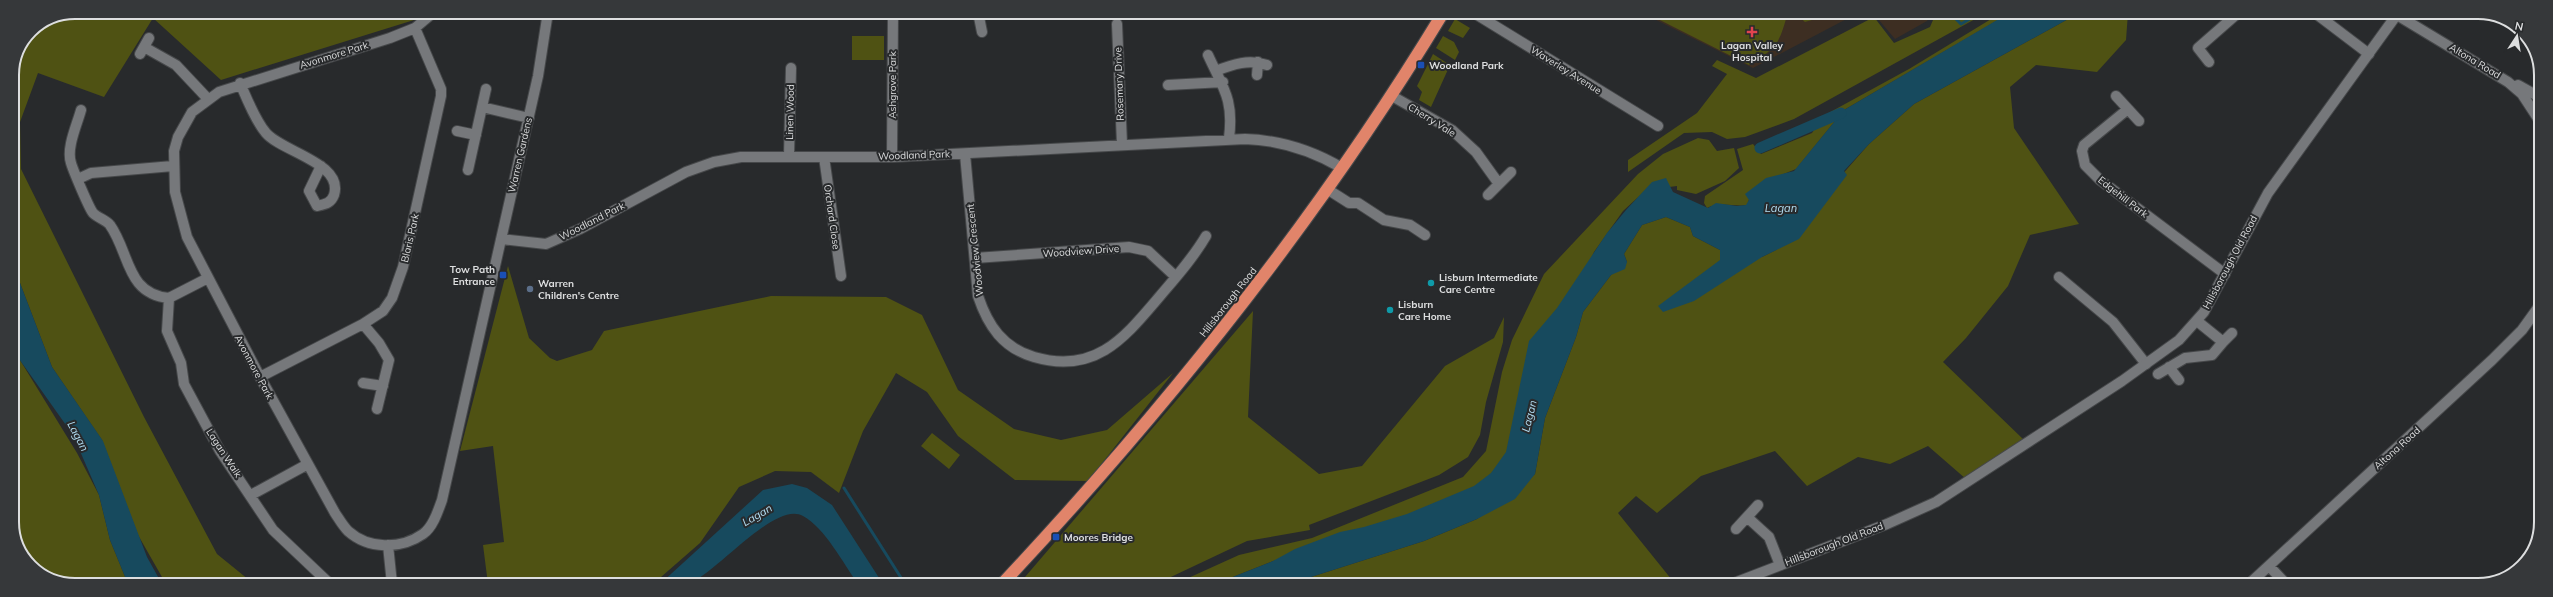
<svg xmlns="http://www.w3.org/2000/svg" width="2553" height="597" viewBox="0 0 2553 597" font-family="Mulish,sans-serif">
	<rect width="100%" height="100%" fill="#282a2c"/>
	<!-- medical -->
	<path fill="#3d2e22" d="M1642,13H1858L1753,68Z
		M1873,13H1931L1927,21L1895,39Z"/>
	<!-- green -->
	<path fill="#4f5213" d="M75,12H422L414,20L221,80L153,18L104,97L38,73L20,122L21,169L144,417L217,554L254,584H166L138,535L102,440L52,367L12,262V75L31,30Z
		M1646,13H1836L1805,22L1795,13L1786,19C1778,48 1773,49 1749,65Z
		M1936,13H1986L1794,119L1745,137L1727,139L1712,132L1684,133L1628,172V160L1697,113L1727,74L1712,66L1717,60L1756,78L1874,17L1894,43L1930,27Z
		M2001,13H2010L1844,110L1796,169L1776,177L1750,197L1747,205C1733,207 1720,201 1707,208L1704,203L1705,196L1743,170L1737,149L1753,144L1761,154L1812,133L1823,116L1909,69Z
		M2079,13H2128L2126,40L2097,72L2036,65L2010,87L2014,128L2079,224L2030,235L2008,286L1966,338L1943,362L2023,439L1966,479L1928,446L1890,464L1858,457L1807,486L1775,451L1701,476L1657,513L1636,496L1618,513L1676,585L1289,584L1424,541L1477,519L1535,474L1545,418L1576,337L1583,312L1611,275L1627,262L1624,254L1642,225L1666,217L1690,227L1693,236L1720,250V260L1762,257L1776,250L1869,144L1914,104Z
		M1455,19L1470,28L1463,38L1448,31Z
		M852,36H884V60H852Z
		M1443,36L1454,42L1459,52L1455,60L1436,48Z
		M1433,54L1450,65L1431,107L1419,100L1422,92L1417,86Z
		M1698,138L1709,140L1717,151L1734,148L1739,168L1725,181L1696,194L1677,190V186L1646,190L1623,211L1594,252L1506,456L1485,481L1451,500L1276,560L1215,584H1175L1239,555L1312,538L1463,477L1486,451L1502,372L1512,340L1544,274L1638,174L1663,154Z
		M508,266L529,338L550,358L557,361L592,350L604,331L771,296L886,297L922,315L958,390L1014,429L1061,440L1107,430L1173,373L1088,481L1015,480L958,436L927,392L896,373L863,431L839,493L811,472L775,471L739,487L700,543L653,584H488L483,545L504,542L493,446L460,451Z
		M1253,311L1248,417L1319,474L1362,466L1445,366L1494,338L1504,317L1503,342L1486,402L1480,435L1468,457L1439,475L1309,525L1310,530L1247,541L1156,584H1019Z
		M12,347L77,453L99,495L110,540L128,584H62L28,564L13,530Z
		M932,433L960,455L949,469L921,446Z"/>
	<!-- water -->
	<path fill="#174a5e" d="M2009,13H2079L1914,104L1869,144L1844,171L1847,175L1799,239L1762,257L1694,301L1663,312L1658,306L1720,260V250L1693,236L1690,227L1666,217L1642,225L1624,254L1627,262L1625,269L1611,275L1583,312L1576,337L1545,418L1535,474L1515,499L1477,519L1424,541L1289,584H1215L1273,561L1295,549L1340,532L1364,527L1407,514L1474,486L1491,473L1506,452L1529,341L1557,308L1607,233L1626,210L1652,182L1666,178L1673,192L1708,208L1716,203L1737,206L1746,205L1749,200L1745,194L1766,178L1794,171L1844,110Z
		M12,262L52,367L103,441L147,557L162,584H128L110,540L99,495L73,435L12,349Z
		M792,484L807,488L832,505L883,584H858C843,563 825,528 803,516C775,500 715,575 688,584C681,586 668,584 660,584L763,490Z"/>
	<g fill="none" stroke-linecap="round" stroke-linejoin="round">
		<!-- stream -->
		<path stroke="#174a5e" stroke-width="3" d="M1938,15L1954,17L1961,24L1980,13
			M844,488L905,584"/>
		<!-- canal -->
		<path stroke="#174a5e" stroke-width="11" d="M1760,148L1841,113"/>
		<!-- street casing -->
		<g stroke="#46484a" stroke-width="12">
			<path id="street" d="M434,12L415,28L390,38L219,92L192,112L178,137L174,151L175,192L187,237L260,377L335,513C339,519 343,526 348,531C368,549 400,550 423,534C433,527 438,511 442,500L538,76L548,12
				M978,12L982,32
				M1474,13L1658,126
				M2315,13L2369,54
				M2397,15L2508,82L2522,94L2541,123
				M1117,24L1122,144
				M144,47L176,65L208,99
				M140,54L149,38
				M1208,55C1223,88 1234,99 1229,138
				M2209,62L2198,48L2238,13
				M1216,71C1233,64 1249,59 1267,65
				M1257,75L1258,62
				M240,83C247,99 255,120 266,133C282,152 344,163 334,195C331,203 326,204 317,206L309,191L321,166
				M1168,85L1223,82
				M2518,85L2541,98
				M1392,96L1452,130L1476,152L1499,184
				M2116,96L2139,121
				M482,107L529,118
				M2128,109L2084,145L2082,151L2085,165L2100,180L2225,274
				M81,110C77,125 66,148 71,163C73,170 89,208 93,213C98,218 106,220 110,225C130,253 126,294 169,298L208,278
				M457,131L476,135
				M965,154L978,296C988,326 1003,348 1034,357C1096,375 1125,337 1160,296C1177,276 1193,258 1206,236
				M789,156L791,68
				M824,157L841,276
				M892,157L893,12
				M468,170L486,89
				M78,179L91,173L173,166
				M1327,189L1349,203H1358L1384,220L1410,225L1425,235
				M1488,195L1511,172
				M501,239L546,244L580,229L686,172L714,162L741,157H892L1245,139C1279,140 1313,151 1342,168
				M975,258L1129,247L1148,251L1176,277
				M2059,277L2113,322L2146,364
				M169,298L167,331L181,363L184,384L220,451L273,530L330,584
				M363,324L379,343L389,360L377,409
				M2223,342L2232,333
				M2169,367L2179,380
				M2158,374L2185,358L2212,355L2223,342L2197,321
				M260,377L363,324L383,311L392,298L403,267L441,96V89L415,28
				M363,383L383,386
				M251,495L308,464
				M1758,505L1747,517L1769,537L1780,565
				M1736,529L1747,517
				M388,545L392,584
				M2269,566L2287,585
				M2248,585L2492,360L2522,330L2540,305"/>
		</g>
		<!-- secondary casing -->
		<g stroke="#46484a" stroke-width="12">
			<path id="secondary" d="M1729,585L1887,524L1936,502L2122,381L2179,340L2204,312L2268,193L2398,13"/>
		</g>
		<!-- highway casing -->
		<g stroke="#46484a" stroke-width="14">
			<path id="highway" d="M1002,584C1167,408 1318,219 1443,13"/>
		</g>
		<!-- street -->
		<use href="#street" stroke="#76787b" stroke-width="10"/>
		<!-- secondary -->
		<use href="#secondary" stroke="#76787b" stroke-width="10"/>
		<!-- highway -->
		<use href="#highway" stroke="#e1846a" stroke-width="12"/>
	</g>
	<!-- markers -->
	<path fill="#e0444e" stroke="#282a2c" stroke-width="1.5" d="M1750 26h4v4h4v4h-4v4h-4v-4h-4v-4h4z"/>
	<g fill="#1a4fb4" stroke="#282a2c" stroke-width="1.5">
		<rect x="1417" y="61" width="8" height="8" rx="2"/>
		<rect x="499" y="271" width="8" height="8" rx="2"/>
		<rect x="1052" y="533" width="8" height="8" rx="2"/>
	</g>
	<g fill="#0f9aa8" stroke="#282a2c" stroke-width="1.5">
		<circle cx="1431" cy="283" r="4"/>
		<circle cx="1390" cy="310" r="4"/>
	</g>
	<circle fill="#5c6f8a" stroke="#282a2c" stroke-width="1.5" cx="530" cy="289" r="4"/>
	<g text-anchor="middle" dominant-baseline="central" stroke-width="4" stroke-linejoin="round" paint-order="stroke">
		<!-- poi labels -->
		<g font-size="10" font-weight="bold" fill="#dddedf" stroke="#282a2c" text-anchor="start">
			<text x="1752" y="45" text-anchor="middle">Lagan Valley<tspan x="1752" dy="12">Hospital</tspan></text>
			<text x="1429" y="65">Woodland Park</text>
			<text x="495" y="269" text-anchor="end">Tow Path<tspan x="495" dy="12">Entrance</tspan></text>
			<text x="1439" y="277">Lisburn Intermediate<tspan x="1439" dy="12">Care Centre</tspan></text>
			<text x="538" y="283">Warren<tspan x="538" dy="12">Children's Centre</tspan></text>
			<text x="1398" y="304">Lisburn<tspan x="1398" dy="12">Care Home</tspan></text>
			<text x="1064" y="537">Moores Bridge</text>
		</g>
		<!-- street labels -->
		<g font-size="10" fill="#dddedf" stroke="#282a2c">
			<text transform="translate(334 55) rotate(-17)">Avonmore Park</text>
			<text transform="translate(2475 61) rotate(31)">Altona Road</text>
			<text transform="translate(1566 70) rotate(32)">Waverley Avenue</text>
			<text transform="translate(1119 84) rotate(-92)">Rosemary Drive</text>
			<text transform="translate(892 85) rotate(-90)">Ashgrove Park</text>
			<text transform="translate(790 112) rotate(-89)">Linen Wood</text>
			<text transform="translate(1432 120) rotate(32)">Cherry Vale</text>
			<text transform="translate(520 155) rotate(-77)">Warren Gardens</text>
			<text transform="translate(914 155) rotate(-2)">Woodland Park</text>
			<text transform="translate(2123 197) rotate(38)">Edgehill Park</text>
			<text transform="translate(832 217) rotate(82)">Orchard Close</text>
			<text transform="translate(592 221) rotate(-27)">Woodland Park</text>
			<text transform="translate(410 238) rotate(-77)">Blaris Park</text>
			<text transform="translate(975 250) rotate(-96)">Woodview Crescent</text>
			<text transform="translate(1081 251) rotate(-4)">Woodview Drive</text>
			<text transform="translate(2230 262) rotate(-62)">Hillsborough Old Road</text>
			<text transform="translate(1228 302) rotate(-52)">Hillsborough Road</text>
			<text transform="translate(254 367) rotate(62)">Avonmore Park</text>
			<text transform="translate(2397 448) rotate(-42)">Altona Road</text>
			<text transform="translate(224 453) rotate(57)">Lagan Walk</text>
			<text transform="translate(1834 544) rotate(-21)">Hillsborough Old Road</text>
		</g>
		<!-- water labels -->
		<g font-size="11" font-style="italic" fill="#b3dff4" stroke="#282a2c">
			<text x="1781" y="208">Lagan</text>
			<text transform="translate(1529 416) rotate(-76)">Lagan</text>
			<text transform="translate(78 436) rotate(62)">Lagan</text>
			<text transform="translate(757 515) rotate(-30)">Lagan</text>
		</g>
	</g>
	<!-- crop -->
	<path d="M0 0H2553V597H0ZM75 19H2478A56 56 0 0 1 2534 75V522A56 56 0 0 1 2478 578H75A56 56 0 0 1 19 522V75A56 56 0 0 1 75 19Z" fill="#36383a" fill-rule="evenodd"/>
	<path fill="none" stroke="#dddedf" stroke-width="2" d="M75 19H2478A56 56 0 0 1 2534 75V522A56 56 0 0 1 2478 578H75A56 56 0 0 1 19 522V75A56 56 0 0 1 75 19Z"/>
	<!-- north arrow -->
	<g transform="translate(2517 36) rotate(12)" stroke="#282a2c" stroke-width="3" paint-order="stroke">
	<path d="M0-3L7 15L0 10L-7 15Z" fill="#dddedf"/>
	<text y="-6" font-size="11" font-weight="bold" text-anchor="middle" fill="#dddedf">N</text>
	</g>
</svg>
